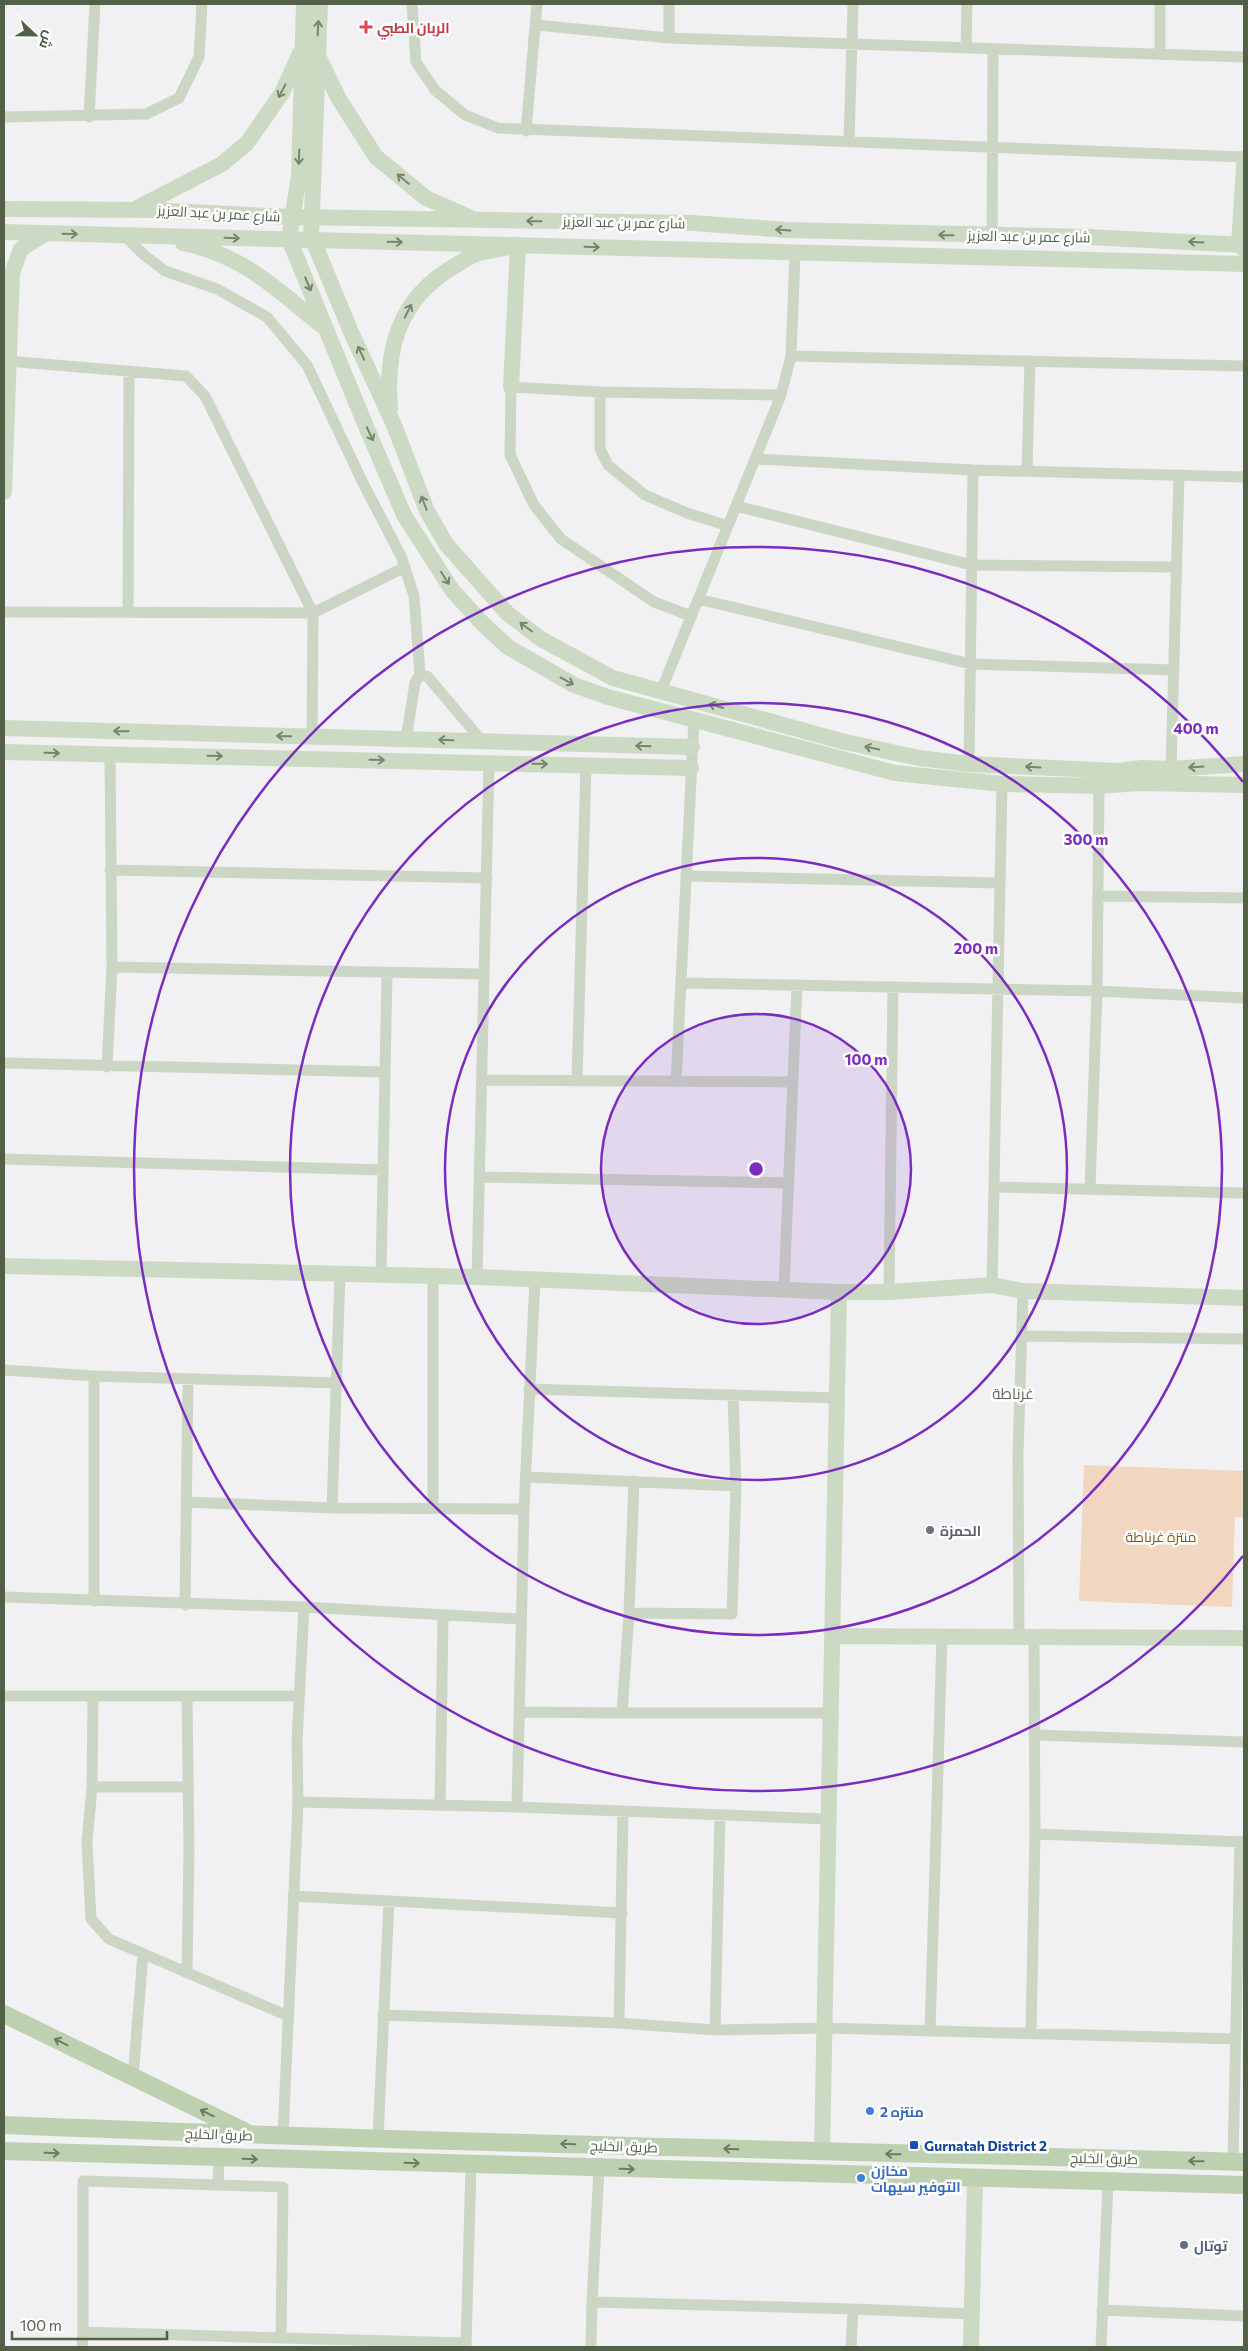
<svg xmlns="http://www.w3.org/2000/svg" width="1248" height="2351" viewBox="0 0 1248 2351" font-family="Commissioner,Cairo,sans-serif">
	<rect width="100%" height="100%" fill="#f1f1f4"/>
	<!-- green -->
	<path fill="#f1d7bf" d="M1084,1465L1244,1471V1517H1235L1232,1607L1079,1601Z"/>
	<g fill="none" stroke-linecap="round" stroke-linejoin="round">
		<!-- street -->
		<path stroke="#ccd6c5" stroke-width="11" d="M412,4L416,62L435,90L465,115L498,128L1244,157
			M536,25L669,38L1244,57
			M669,38V4
			M966,48L967,4
			M1160,54V4
			M4,117L146,114L179,98L199,57L202,4
			M89,117L95,4
			M526,131L537,4
			M849,143L853,4
			M124,235L144,255L165,271L217,289L267,317L307,365L363,483L401,556L414,596L420,674L415,683L406,739
			M992,236L993,49
			M791,356L1244,366
			M7,361L186,376L205,396L313,613L312,736
			M600,392V449L608,465L645,495L687,513L728,526
			M755,459L973,470L1244,477
			M1027,471L1030,361
			M736,506L972,565L1177,567
			M698,599L971,664L1174,670
			M4,612L313,613L405,567
			M128,612L129,371
			M691,616L654,602L561,539L534,505L510,455L511,387L600,392L781,395
			M420,674L428,677L482,741
			M661,691L781,395L791,356L795,253
			M969,764L973,470
			M1171,769L1179,475
			M110,870L487,878
			M686,876L1000,883
			M1098,896L1244,898
			M112,967L484,974
			M681,983L1097,991L1244,998
			M4,1063L385,1072
			M107,1067L112,967L110,754
			M482,1080L793,1082
			M577,1080L586,765
			M676,1082L694,719
			M4,1159L383,1170
			M480,1177L789,1183
			M994,1187L1244,1193
			M1090,1189L1097,991L1099,786
			M381,1274L387,973
			M433,1276V1507
			M477,1277L489,762
			M992,1285L1002,784
			M784,1289L797,985
			M889,1292L893,987
			M1023,1336L1244,1339
			M4,1370L94,1376
			M529,1389L836,1398
			M526,1477L736,1486
			M186,1502L332,1508L524,1509
			M332,1508L340,1274
			M4,1597L304,1607L520,1619
			M94,1601V1376L337,1383
			M185,1605L188,1379
			M629,1613L732,1614L736,1486L733,1395
			M1019,1636L1018,1454L1023,1291
			M4,1696H299
			M93,1697L92,1787L87,1842L91,1919L109,1939L288,2016
			M187,1697L189,1849L187,1973
			M519,1712L622,1713L629,1613L634,1481
			M622,1713H830
			M1034,1735L1244,1742
			M92,1787H188
			M298,1802L517,1807L828,1819
			M440,1806L443,1616
			M517,1807L524,1509L535,1279
			M1035,1834L1244,1842
			M293,1896L622,1913
			M383,2015L619,2023L715,2030L824,2028L1236,2039
			M619,2023L623,1811
			M715,2030L720,1815
			M930,2031L942,1637
			M1031,2034L1035,1834L1034,1636
			M133,2078L143,1954
			M283,2136L298,1802L297,1741L304,1607
			M378,2138L389,1901
			M1233,2161L1240,1841
			M218,2185L83,2181V2332L281,2338L283,2187L218,2185L219,2158
			M592,2302L599,2168
			M1102,2310L1244,2316
			M281,2338L466,2343
			M82,2347L83,2332
			M466,2347L471,2165
			M591,2347L592,2302L853,2309L972,2314
			M851,2347L853,2309
			M1101,2347L1108,2182"/>
		<!-- secondary -->
		<path stroke="#ccdac3" stroke-width="16" d="M304,4L299,176L289,239L365,424L404,515L452,590L482,623L508,647L574,685L608,697L895,773L1002,784L1099,786L1139,783L1244,785
			M320,4L311,240L315,245L351,332L394,425L427,511L446,544L507,613L541,639L613,678L841,741L919,758L969,764L1118,771L1142,768L1171,769L1244,764
			M318,56L339,99L376,157L426,198L469,217
			M1244,165L1239,245L1244,249
			M137,208L222,164L247,143L282,93L300,53
			M4,209L151,210L291,217L693,223L787,230L1089,237L1244,245
			M4,232L1244,264
			M183,243C244,255 278,291 325,328
			M390,408C385,349 399,299 453,267C460,263 467,258 473,255C487,250 504,249 518,245L511,387
			M4,492L12,273L21,249L46,233
			M4,728L692,747
			M4,752L691,768
			M4,1266L477,1277L839,1292H889L992,1285L1023,1291L1244,1298
			M832,1636L1244,1638
			M822,2152L839,1292
			M971,2347L975,2178"/>
		<!-- primary -->
		<path stroke="#bdd0b0" stroke-width="18" d="M4,2014L246,2132
			M4,2125C417,2142 831,2151 1244,2162
			M4,2151L1244,2185"/>
	</g>
	<!-- one-way arrows -->
	<defs><path id="oneway-shaft" d="M-6 0H5M1.5-3L5.5 0L1.5 3" fill="none" stroke-width="1.6" stroke-linecap="round" stroke-linejoin="round" transform="scale(1.25)"/></defs>
	<g stroke="#77856d">
		<use href="#oneway-shaft" transform="translate(318 28) rotate(-87)"/>
		<use href="#oneway-shaft" transform="translate(282 91) rotate(118)"/>
		<use href="#oneway-shaft" transform="translate(299 157) rotate(92)"/>
		<use href="#oneway-shaft" transform="translate(403 179) rotate(-140)"/>
		<use href="#oneway-shaft" transform="translate(534 221) rotate(-179)"/>
		<use href="#oneway-shaft" transform="translate(783 230) rotate(-176)"/>
		<use href="#oneway-shaft" transform="translate(70 234) rotate(1)"/>
		<use href="#oneway-shaft" transform="translate(946 235) rotate(-179)"/>
		<use href="#oneway-shaft" transform="translate(232 238) rotate(2)"/>
		<use href="#oneway-shaft" transform="translate(395 242) rotate(1)"/>
		<use href="#oneway-shaft" transform="translate(1196 242) rotate(-177)"/>
		<use href="#oneway-shaft" transform="translate(592 247) rotate(2)"/>
		<use href="#oneway-shaft" transform="translate(308 284) rotate(67)"/>
		<use href="#oneway-shaft" transform="translate(408 311) rotate(-63)"/>
		<use href="#oneway-shaft" transform="translate(361 353) rotate(-115)"/>
		<use href="#oneway-shaft" transform="translate(370 434) rotate(65)"/>
		<use href="#oneway-shaft" transform="translate(424 503) rotate(-111)"/>
		<use href="#oneway-shaft" transform="translate(445 578) rotate(57)"/>
		<use href="#oneway-shaft" transform="translate(526 627) rotate(-143)"/>
		<use href="#oneway-shaft" transform="translate(567 681) rotate(29)"/>
		<use href="#oneway-shaft" transform="translate(716 706) rotate(-165)"/>
		<use href="#oneway-shaft" transform="translate(121 731) rotate(-179)"/>
		<use href="#oneway-shaft" transform="translate(284 736) rotate(-179)"/>
		<use href="#oneway-shaft" transform="translate(446 740) rotate(-178)"/>
		<use href="#oneway-shaft" transform="translate(643 746) rotate(-178)"/>
		<use href="#oneway-shaft" transform="translate(872 748) rotate(-168)"/>
		<use href="#oneway-shaft" transform="translate(52 753) rotate(1)"/>
		<use href="#oneway-shaft" transform="translate(215 756) rotate(1)"/>
		<use href="#oneway-shaft" transform="translate(377 760) rotate(1)"/>
		<use href="#oneway-shaft" transform="translate(540 764) rotate(1)"/>
		<use href="#oneway-shaft" transform="translate(1033 767) rotate(-177)"/>
		<use href="#oneway-shaft" transform="translate(1196 767) rotate(176)"/>
	</g>
	<g stroke="#6d7c62">
		<use href="#oneway-shaft" transform="translate(61 2042) rotate(-154)"/>
		<use href="#oneway-shaft" transform="translate(207 2113) rotate(-154)"/>
		<use href="#oneway-shaft" transform="translate(568 2144) rotate(-178)"/>
		<use href="#oneway-shaft" transform="translate(731 2149) rotate(-178)"/>
		<use href="#oneway-shaft" transform="translate(52 2153) rotate(2)"/>
		<use href="#oneway-shaft" transform="translate(893 2154) rotate(-179)"/>
		<use href="#oneway-shaft" transform="translate(250 2159) rotate(2)"/>
		<use href="#oneway-shaft" transform="translate(1196 2161) rotate(-179)"/>
		<use href="#oneway-shaft" transform="translate(412 2163) rotate(2)"/>
		<use href="#oneway-shaft" transform="translate(627 2169) rotate(2)"/>
	</g>
	<!-- distance rings -->
	<circle cx="756" cy="1169" r="155" fill="#7b2cbf" fill-opacity=".12"/>
	<g fill="none" stroke="#7b2cbf" stroke-width="2.5">
		<circle cx="756" cy="1169" r="155"/>
		<circle cx="756" cy="1169" r="311"/>
		<circle cx="756" cy="1169" r="466"/>
		<path d="M1243 1556A622 622 0 1 1 1243 782"/>
	</g>
	<!-- markers -->
	<path fill="#e0444e" stroke="#fff" stroke-width="2" d="M363.5 19.5h5v5h5v5h-5v5h-5v-5h-5v-5h5z"/>
	<circle fill="#6b7280" stroke="#fff" stroke-width="2" cx="930" cy="1530" r="5"/>
	<g fill="#3f7fe0" stroke="#fff" stroke-width="2">
		<circle cx="870" cy="2111" r="5"/>
		<circle cx="861" cy="2178" r="5"/>
	</g>
	<rect fill="#1a4fb4" stroke="#fff" stroke-width="2" x="909" y="2140" width="10" height="10" rx="2.5"/>
	<circle fill="#5c6f8a" stroke="#fff" stroke-width="2" cx="1184" cy="2245" r="5"/>
	<g text-anchor="middle" dominant-baseline="central" stroke-width="5" stroke-linejoin="round" paint-order="stroke">
		<!-- health labels -->
		<g font-size="14" font-weight="bold" fill="#be3a42" stroke="#fff" text-anchor="start">
			<text x="377" y="27">الربان الطبي</text>
		</g>
		<!-- street labels -->
		<g font-size="14" fill="#526048" stroke="#fff">
			<text transform="translate(219 213) rotate(3)">شارع عمر بن عبد العزيز</text>
			<text transform="translate(624 222) rotate(1)">شارع عمر بن عبد العزيز</text>
			<text transform="translate(1029 236) rotate(1)">شارع عمر بن عبد العزيز</text>
			<text transform="translate(219 2134) rotate(2)">طريق الخليج</text>
			<text transform="translate(624 2146) rotate(2)">طريق الخليج</text>
			<text transform="translate(1104 2158) rotate(1)">طريق الخليج</text>
		</g>
		<!-- worship labels -->
		<g font-size="14" font-weight="bold" fill="#5b616d" stroke="#fff" text-anchor="start">
			<text x="940" y="1530">الحمزة</text>
		</g>
		<!-- park labels -->
		<g font-size="14" fill="#865814" stroke="#fff">
			<text x="1161" y="1536">منتزة غرناطة</text>
		</g>
		<!-- shop labels -->
		<g font-size="14" font-weight="bold" fill="#366cbe" stroke="#fff" text-anchor="start">
			<text x="880" y="2111">منتزه 2</text>
			<text x="871" y="2170">مخازن<tspan x="871" dy="16">التوفير سيهات</tspan></text>
		</g>
		<!-- transit labels -->
		<g font-size="14" font-weight="bold" fill="#164399" stroke="#fff" text-anchor="start">
			<text x="924" y="2145">Gurnatah District 2</text>
		</g>
		<!-- service labels -->
		<g font-size="14" font-weight="bold" fill="#4e5e75" stroke="#fff" text-anchor="start">
			<text x="1194" y="2245">توتال</text>
		</g>
		<!-- neighbourhood labels -->
		<g font-size="15" fill="#60665d" stroke="#fff">
			<text x="1013" y="1393">غرناطة</text>
		</g>
	</g>
	<circle cx="756" cy="1169" r="8" fill="#7b2cbf" stroke="#fff" stroke-width="2.5"/>
	<g font-size="15" text-anchor="middle" font-weight="bold" fill="#7b2cbf" stroke="#fff" stroke-width="5" stroke-linejoin="round" paint-order="stroke">
		<text x="1196" y="734">400 m</text>
		<text x="1086" y="845">300 m</text>
		<text x="976" y="954">200 m</text>
		<text x="866" y="1065">100 m</text>
	</g>
	<!-- border -->
	<rect width="1248" height="2351" fill="none" stroke="#526048" stroke-width="10"/>
	<!-- north arrow -->
	<g transform="translate(35 35) rotate(112)" stroke="#ffffff" stroke-width="4" paint-order="stroke">
	<path d="M0-4L9 19L0 12L-9 19Z" fill="#526048"/>
	<text y="-8" font-size="14" font-weight="bold" text-anchor="middle" fill="#526048">ش</text>
	</g>
	<!-- scale -->
	<path d="M12 2331v8h155v-8" fill="none" stroke="#526048" stroke-width="2.5"/>
	<text x="20" y="2331" font-size="15" fill="#526048" stroke="#ffffff" stroke-width="4" paint-order="stroke">100 m</text>
</svg>
